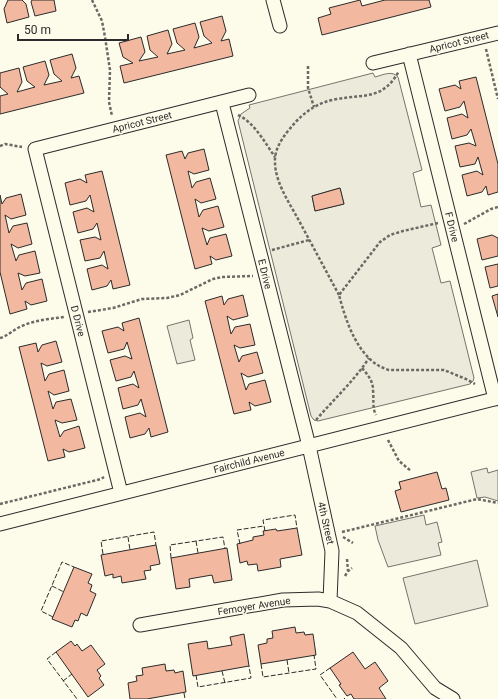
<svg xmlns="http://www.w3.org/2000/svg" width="498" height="699" viewBox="0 0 498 699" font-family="Roboto,sans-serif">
	<rect width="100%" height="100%" fill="#fdfbea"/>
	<!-- green -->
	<path fill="#ecebdb" stroke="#74746e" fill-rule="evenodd" d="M373,73L375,77C383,75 392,70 398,77L422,170L413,173L421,207L431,205L441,245L432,248L441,283L450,281L474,378L473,381L470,384L318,421L314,420L311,416L238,121L241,114L250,108L249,105ZM340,188L344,204L315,211L312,196Z
		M189,320L193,338L190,340L195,360L177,364L167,326Z
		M487,468L488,473L498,470V501L485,497L477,498L471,472Z
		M477,560L488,606L415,624L403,578Z"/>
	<!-- parking -->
	<path fill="#eceadb" stroke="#74746e" d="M424,515L426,525L437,522L442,542L438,543L441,555L388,567L378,540L375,526Z"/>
	<!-- building -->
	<path fill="#f2b8a0" stroke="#2b2b2b" d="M8,0H22L26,4L29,17L7,23L4,9Z
		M32,0H54L56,11L35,16L31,2Z
		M360,0L362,6L385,0H429L431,7L322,35L318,18L331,14L329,8Z
		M222,16L226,31L221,41L229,39L233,56L124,83L120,66L133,63L123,57L119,43L141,37L145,52L139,61L158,57L150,50L147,36L168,30L172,44L167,54L185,50L177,43L173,29L195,23L199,37L194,48L212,43L204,36L200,22Z
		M72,54L76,68L71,78L79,76L84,93L0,114V96L8,94L0,87V73L19,68L22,82L17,92L35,87L27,81L23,67L45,61L49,75L44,85L62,81L54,74L50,60Z
		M476,77L498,164V192L488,195L486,186L482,192L467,196L462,175L477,171L483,175L478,157L475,164L460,167L455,146L469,143L476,146L471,129L467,135L452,139L447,118L462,114L468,118L464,101L460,107L445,111L439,89L455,85L461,89L459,81Z
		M204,149L209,170L194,174L188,171L192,188L196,182L210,178L216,199L201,203L195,199L199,217L203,210L218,206L224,227L209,231L202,228L207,245L210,238L226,234L232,256L216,260L210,256L212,264L195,269L166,155L182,151L185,159L188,153Z
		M102,171L130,285L113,289L111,280L107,286L92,290L87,269L102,265L108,269L104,251L100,258L85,261L80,240L95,237L101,240L97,223L93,229L78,233L73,212L87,208L94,212L90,195L86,201L70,205L65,183L80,179L87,183L85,175Z
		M340,188L344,204L315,211L312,196Z
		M21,194L26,215L11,219L5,215L9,233L13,226L27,223L32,244L18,248L11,244L16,261L19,255L35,251L40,273L25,276L18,273L22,290L26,283L42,279L47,301L31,305L25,301L27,309L10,314L0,272V195L2,204L6,198Z
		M492,235L498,238V256L482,260L477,239Z
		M498,264V286L490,288L485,267Z
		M498,294V317L492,296Z
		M243,295L248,316L233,320L227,316L231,334L235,327L250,324L255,345L240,348L234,345L239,362L242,356L257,352L263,373L248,377L241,373L246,390L249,384L265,380L271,402L255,406L249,402L251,410L234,414L205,301L222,296L224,305L228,299Z
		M139,318L168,432L151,437L149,428L145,434L130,438L125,417L140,413L146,417L141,399L138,405L123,409L118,388L133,384L139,388L134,371L131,377L116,381L110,360L125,356L132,359L127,342L124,349L108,353L102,331L118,327L124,331L122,323Z
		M56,341L62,362L47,366L41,363L45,381L49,374L64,370L69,391L54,395L48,391L53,409L56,402L71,399L77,420L62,423L55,420L60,437L64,431L79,426L85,448L69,452L63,449L65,457L48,461L19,347L36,343L38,352L42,345Z
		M437,472L442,489L446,488L449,500L401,512L395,491L401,489L399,482Z
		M297,528L302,555L280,559L281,567L258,571L257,564L248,565L247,561L240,563L237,544L253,540V537L264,535L263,531L276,529L277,531Z
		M156,545L160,564L150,566L151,570L144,571L146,579L122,583L121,576L113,578V574L105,576L101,555Z
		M227,548L232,580L214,583L212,575L189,579L190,587L176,589L171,558Z
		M74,567L92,574L88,583L92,585L90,591L96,594L87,616L81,613L78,621L75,620L72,627L52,619Z
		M295,627L296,633L304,632L305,635L313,634L316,655L261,664L258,645L267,643V639L273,638L272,631Z
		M244,634L249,666L193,676L188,644L207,641L208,649L232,645L230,637Z
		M71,641L75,646L77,644L82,651L91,645L105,664L97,670L101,676L99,678L104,685L88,697L56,652Z
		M353,652L365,669L375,662L388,681L379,688L386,699H354L351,694L347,696L339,685L341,684L330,668Z
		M165,664L166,671L174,670L175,673L183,671L186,692L147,699H130L128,683L137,681L136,676L143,675L142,668Z"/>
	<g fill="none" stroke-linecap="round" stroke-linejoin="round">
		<!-- minor casing -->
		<g stroke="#2b2b2b" stroke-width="15">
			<path id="minor" d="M273,0L280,26
				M409,54L495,399
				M373,63L498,33
				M222,103L309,446L332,551L330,601
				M121,493L35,149L249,95
				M0,524L498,398
				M140,625L283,600L318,599L330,601L357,613L401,648L435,688L453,699"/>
		</g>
		<!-- path -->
		<path stroke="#6a6964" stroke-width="2.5" stroke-dasharray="3 2" stroke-linecap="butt" d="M92,0L102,21L105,37L110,70L109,102L112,116
			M486,49L498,99
			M308,66V88L314,107
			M238,115C255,123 265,143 275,157
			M0,146L5,144L22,147
			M438,223L403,231L390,235L380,242L339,295C346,322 359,362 389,370H444L466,379L475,384
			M464,224L491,209L498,207
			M272,250L309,240
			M339,295C325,269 311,243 297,217C288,201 275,181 275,162C274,148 285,134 293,125C305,111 319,102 337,99C365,94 383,100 399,71
			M88,312L113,308L142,299L167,298L180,295L213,279L222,277L253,276
			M0,338C8,336 14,329 22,326C35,320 50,319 64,317
			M362,368C368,375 373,381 373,390C374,399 372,408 376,415
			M316,420C334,399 354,381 369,358
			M388,440L399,461L411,471
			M0,504L101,479L104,477
			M342,532L477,499L498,503
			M343,537L353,543
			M347,559L348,571
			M345,576L348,571L352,568"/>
		<!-- minor -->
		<use href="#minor" stroke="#fdfbea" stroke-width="13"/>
		<!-- fence -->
		<path stroke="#2b2b2b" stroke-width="1" stroke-dasharray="5 2" stroke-linecap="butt" d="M265,531L263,520L295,515L297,528
			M128,537L130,550
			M196,541L198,553
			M240,544L237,530L264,526
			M103,554L101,541L154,532L156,545
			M171,558L170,545L223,537L225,549
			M52,586L64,592
			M53,617L41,611L62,562L74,567
			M56,652L47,659L77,699
			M287,660L289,673
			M261,664L263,677L316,669L314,655
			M330,668L320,675L337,699
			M222,671L225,683
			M196,675L198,687L251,678L249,666
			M63,681L72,674
			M184,693L185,699
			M344,698L345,699"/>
	</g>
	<g text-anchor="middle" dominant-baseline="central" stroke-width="3" stroke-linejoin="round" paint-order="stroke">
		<!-- street labels -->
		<g font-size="10" fill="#2b2b2b" stroke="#fdfbea">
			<text transform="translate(459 42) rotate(-14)">Apricot Street</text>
			<text transform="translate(142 122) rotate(-14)">Apricot Street</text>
			<text transform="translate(452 227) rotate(76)">F Drive</text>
			<text transform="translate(265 274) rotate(76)">E Drive</text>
			<text transform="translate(78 321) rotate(76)">D Drive</text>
			<text transform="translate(249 461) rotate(-14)">Fairchild Avenue</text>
			<text transform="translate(326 523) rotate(77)">4th Street</text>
			<text transform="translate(254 606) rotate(-9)">Femoyer Avenue</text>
		</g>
	</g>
	<!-- scale -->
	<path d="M18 34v6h110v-6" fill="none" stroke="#2b2b2b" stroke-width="2"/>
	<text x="24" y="34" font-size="12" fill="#2b2b2b" stroke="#fdfbea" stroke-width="3" paint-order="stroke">50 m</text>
</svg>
